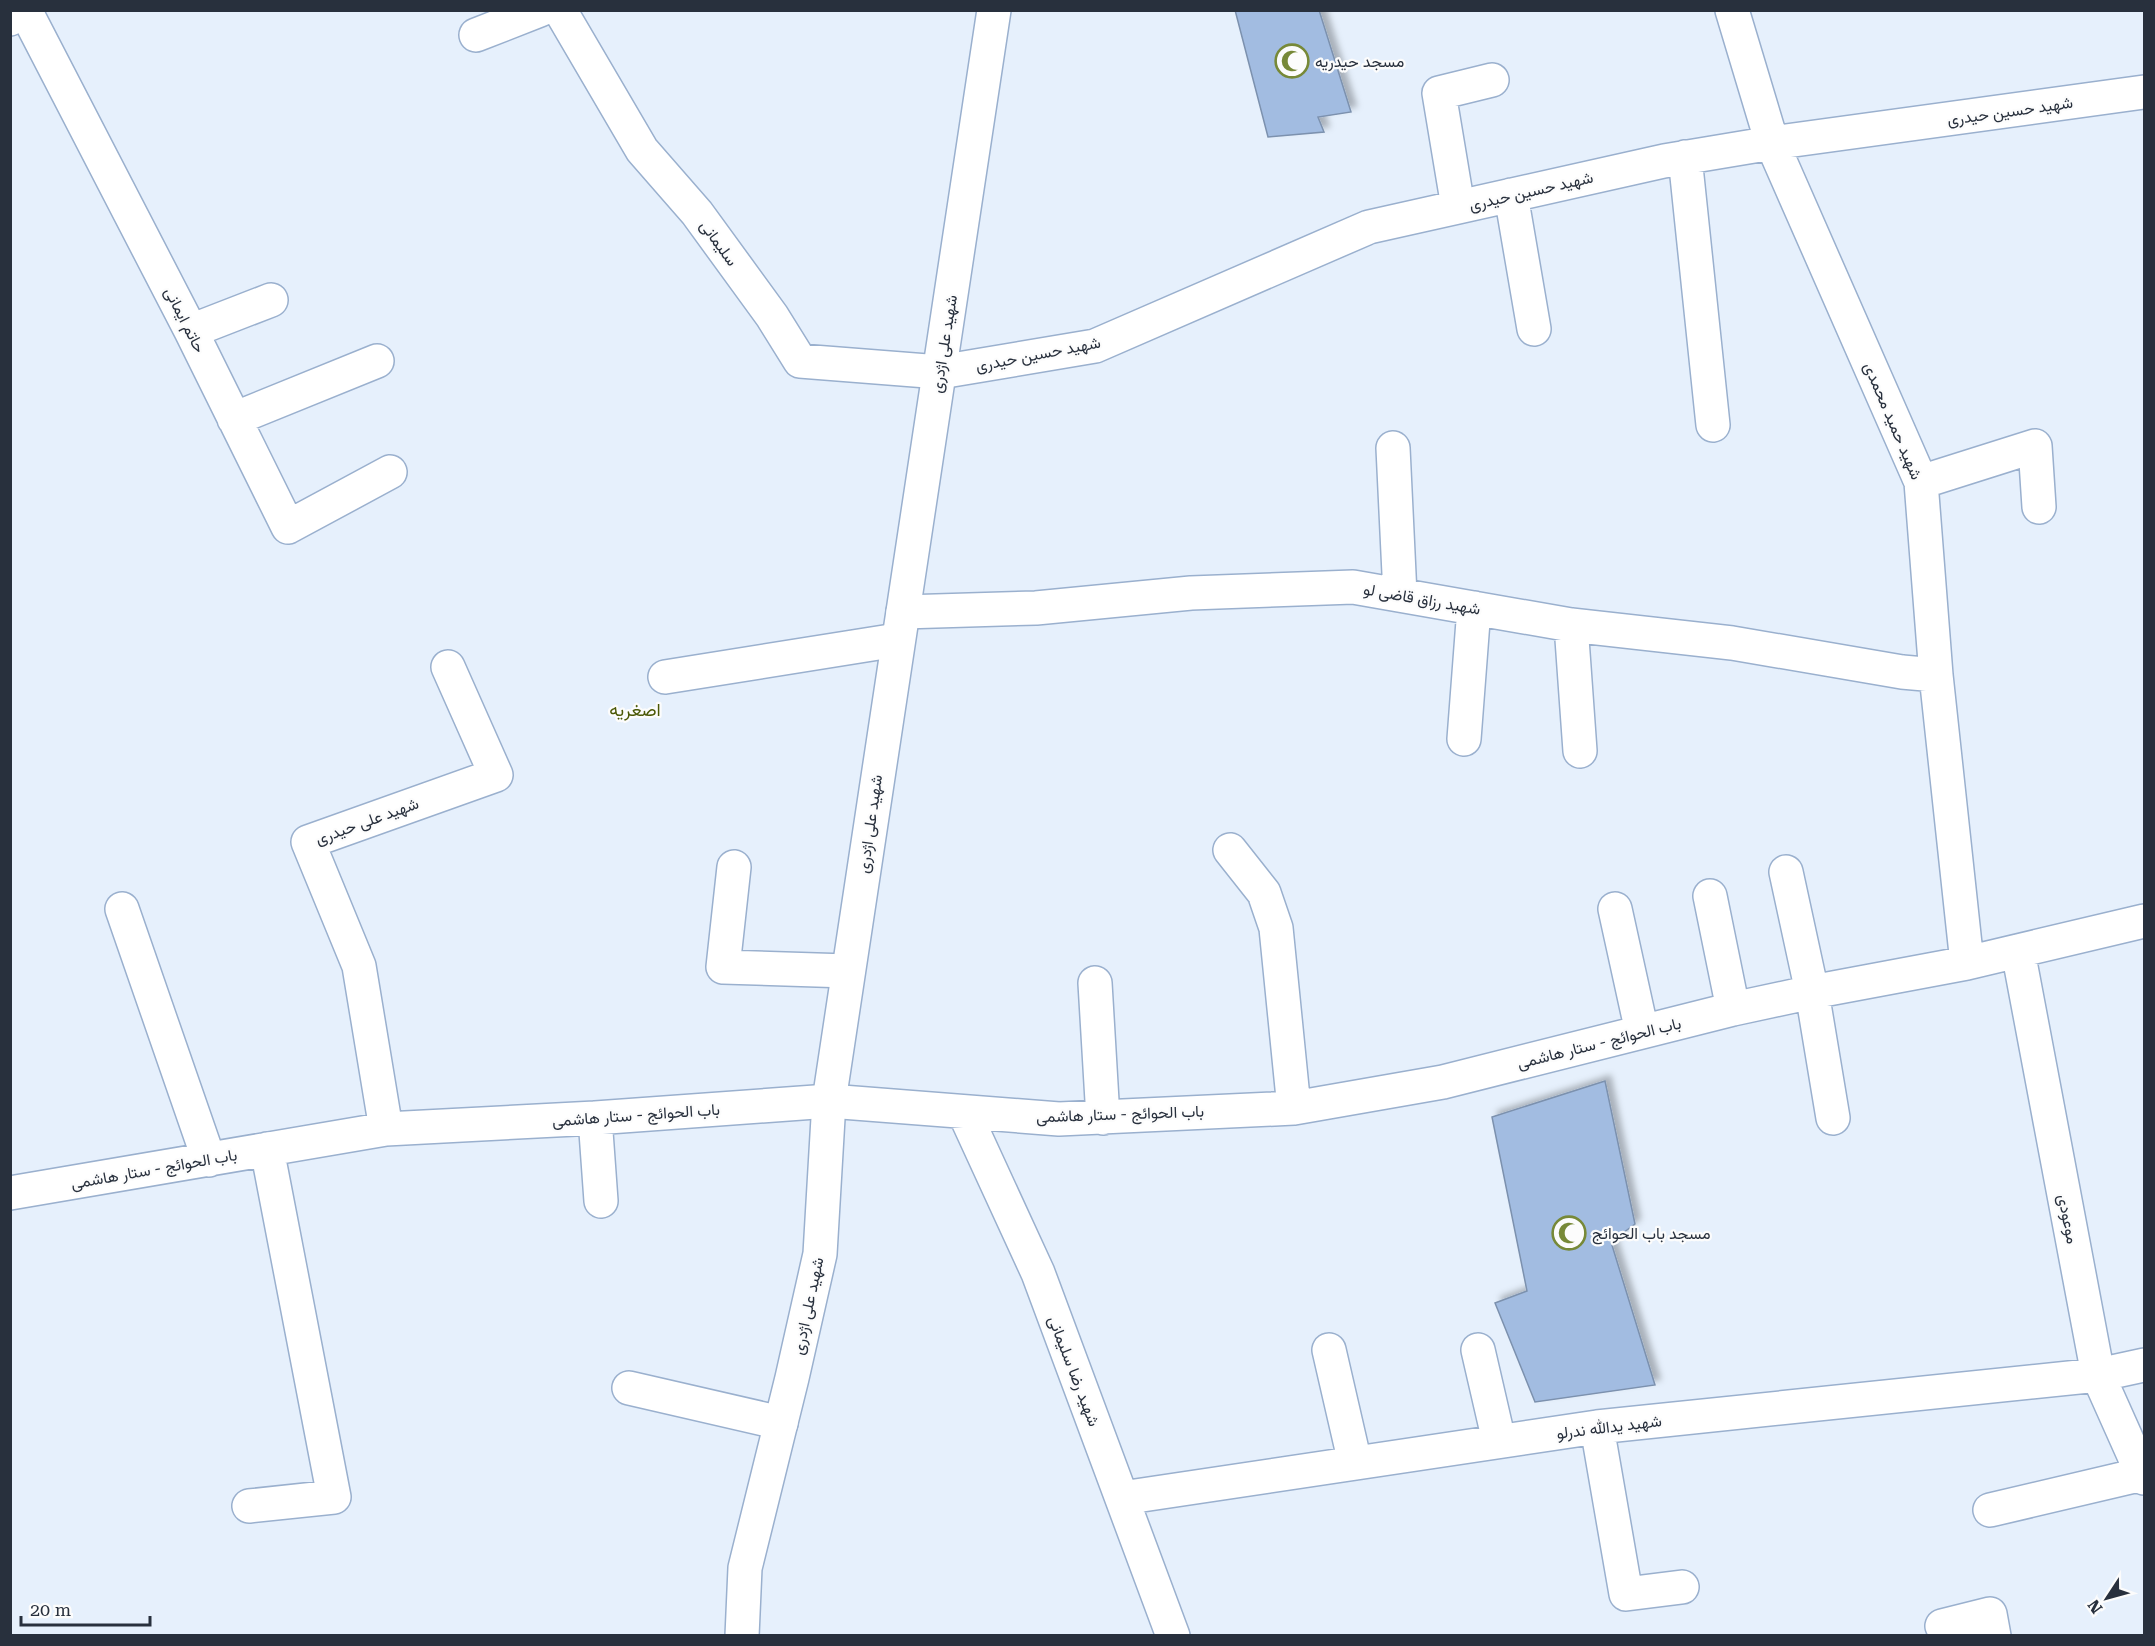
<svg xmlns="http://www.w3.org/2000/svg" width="2155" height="1646" viewBox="0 0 2155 1646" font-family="'Roboto Serif',Vazirmatn,serif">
	<defs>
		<filter id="shadow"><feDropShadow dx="5.5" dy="-5.5" stdDeviation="3" flood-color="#0004"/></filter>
	</defs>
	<rect width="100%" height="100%" fill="#e6f0fc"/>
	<!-- building -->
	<path fill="#a2bce1" stroke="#7c91ae" stroke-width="1.5" filter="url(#shadow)" d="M1235,10H1319L1351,112L1318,117L1324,132L1268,137Z
		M1605,1081L1635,1224L1611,1242L1655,1385L1535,1402L1495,1303L1527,1291L1492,1117Z"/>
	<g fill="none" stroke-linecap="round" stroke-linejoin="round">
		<!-- minor casing -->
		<g stroke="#9ab0ce" stroke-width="36">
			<path id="minor" d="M25,10L191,331L288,527L390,472
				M560,10L642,150L697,213L772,316L800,361L940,372L1095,346L1369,227L1664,161L1772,143L2144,92
				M1732,10L1772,143L1921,482L1936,675L1967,963
				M476,35L540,10
				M1685,157L1713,425
				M1511,195L1534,329
				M1458,207L1439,93L1492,80
				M191,331L271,300
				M234,419L377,361
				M1393,448L1400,595
				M1921,482L2035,446L2039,507
				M903,612L1036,608L1191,593L1353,587L1571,625L1732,643L1902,672L1936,675
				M1571,625L1580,751
				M665,677L897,640
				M1464,739L1474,608
				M1230,850L1264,893L1276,928L1294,1108
				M734,867L723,967L848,971
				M1786,872L1812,992L1833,1118
				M1710,896L1733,1009
				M122,909L209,1160
				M1615,909L1642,1032
				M2018,951L2098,1375L2144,1478
				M1095,983L1103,1118
				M964,1112L1038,1273L1173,1636
				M595,1118L601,1201
				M386,1129L359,966L308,842L496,775L448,667
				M10,1193L386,1129L595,1118L829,1101L1059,1119L1294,1108L1443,1082L1733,1009L1812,992L1967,963L2144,921
				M1329,1350L1355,1463
				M1478,1350L1499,1441
				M629,1388L781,1423
				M1597,1427L1626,1594L1682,1587
				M1122,1498L1597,1427L2098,1375L2144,1365
				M249,1506L334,1497L267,1149
				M1990,1510L2143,1474
				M1942,1626L1990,1614L1994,1636"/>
		</g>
		<!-- tertiary casing -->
		<g stroke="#9ab0ce" stroke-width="36">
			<path id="tertiary" d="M10,19L28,10
				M742,1636L745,1568L792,1378L820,1254L829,1101L994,10"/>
		</g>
		<!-- minor -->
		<use href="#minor" stroke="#fff" stroke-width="33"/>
		<!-- tertiary -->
		<use href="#tertiary" stroke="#fff" stroke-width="33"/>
	</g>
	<!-- icons -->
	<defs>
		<g id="mosque-ring" transform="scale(1.725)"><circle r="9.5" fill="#fcfcfc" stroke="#778938" stroke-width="1.5"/><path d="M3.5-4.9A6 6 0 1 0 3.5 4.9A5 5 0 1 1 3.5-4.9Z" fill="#778938"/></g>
	</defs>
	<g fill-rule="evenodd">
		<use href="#mosque-ring" x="1292" y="61"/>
		<use href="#mosque-ring" x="1569" y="1233"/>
	</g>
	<g text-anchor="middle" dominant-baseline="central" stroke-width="4.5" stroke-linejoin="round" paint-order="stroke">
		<!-- poi labels -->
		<g font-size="16" fill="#28303d" stroke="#fcfcfc" text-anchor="start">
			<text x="1315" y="61">مسجد حیدریه</text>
			<text x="1592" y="1233">مسجد باب الحوائج</text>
		</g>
		<!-- street labels -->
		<g font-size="16" fill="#28303d" stroke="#fcfcfc">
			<text transform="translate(2010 111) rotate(-8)">شهید حسین حیدری</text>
			<text transform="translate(1531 191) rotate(-13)">شهید حسین حیدری</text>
			<text transform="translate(719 243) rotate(54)">سلیمانی</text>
			<text transform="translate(185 320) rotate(63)">حاتم ایمانی</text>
			<text transform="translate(944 344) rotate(-81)">شهید علی اژدری</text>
			<text transform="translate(1038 354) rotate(-11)">شهید حسین حیدری</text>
			<text transform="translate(1893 421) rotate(67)">شهید حمید محمدی</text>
			<text transform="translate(1422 599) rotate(10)">شهید رزاق قاضی لو</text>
			<text transform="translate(367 821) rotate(-20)">شهید علی حیدری</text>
			<text transform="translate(870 824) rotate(-82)">شهید علی اژدری</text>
			<text transform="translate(1599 1043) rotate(-14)">باب الحوائج - ستار هاشمی</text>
			<text transform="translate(1120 1114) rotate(-2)">باب الحوائج - ستار هاشمی</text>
			<text transform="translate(636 1115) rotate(-4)">باب الحوائج - ستار هاشمی</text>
			<text transform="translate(154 1169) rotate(-10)">باب الحوائج - ستار هاشمی</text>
			<text transform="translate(2068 1219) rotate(79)">موعودی</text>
			<text transform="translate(808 1306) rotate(-78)">شهید علی اژدری</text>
			<text transform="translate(1074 1371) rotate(69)">شهید رضا سلیمانی</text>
			<text transform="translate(1609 1427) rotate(-7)">شهید یدالله ندرلو</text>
		</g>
		<!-- neighbourhood labels -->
		<g font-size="18" fill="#4b5907" stroke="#fcfcfc">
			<text x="635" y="709">اصغریه</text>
		</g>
	</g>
	<!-- border -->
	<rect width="2155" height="1646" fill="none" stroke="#28303d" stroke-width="24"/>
	<!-- north arrow -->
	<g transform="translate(2107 1598) rotate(234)" stroke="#fcfcfc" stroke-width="4.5" paint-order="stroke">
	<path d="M0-4.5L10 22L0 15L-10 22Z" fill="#28303d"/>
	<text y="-9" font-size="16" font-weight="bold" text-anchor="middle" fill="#28303d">N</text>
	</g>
	<!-- scale -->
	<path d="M21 1616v9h129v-9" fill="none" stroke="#28303d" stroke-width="3"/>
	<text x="30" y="1616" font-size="18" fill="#28303d" stroke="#fcfcfc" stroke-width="4.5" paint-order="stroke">20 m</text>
</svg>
